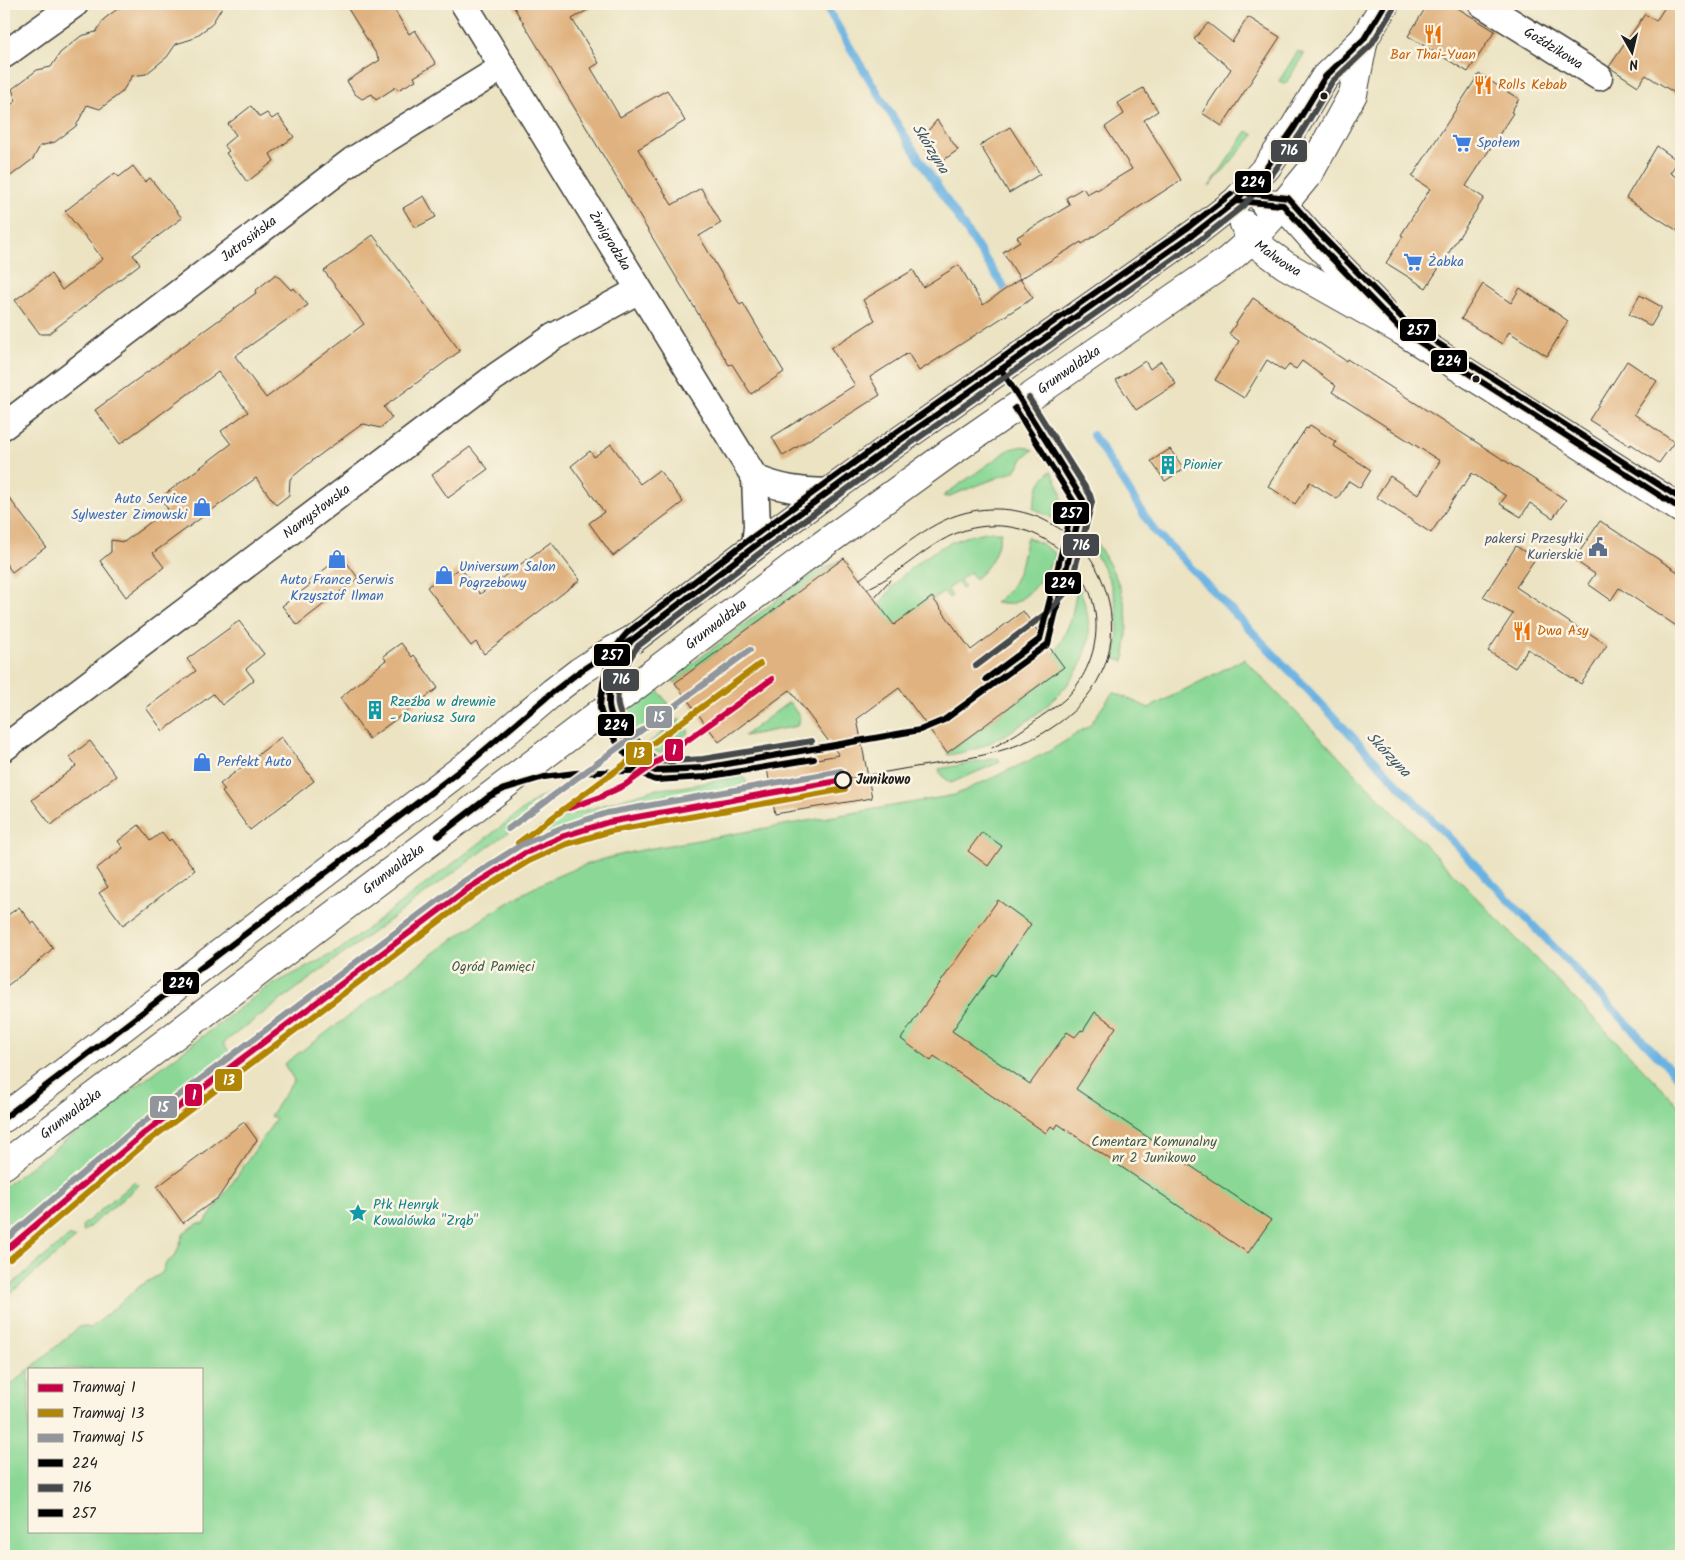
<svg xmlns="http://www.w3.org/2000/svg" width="1685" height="1560" viewBox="0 0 1685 1560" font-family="Kalam,sans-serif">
	<rect width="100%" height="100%" fill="#fcf5e5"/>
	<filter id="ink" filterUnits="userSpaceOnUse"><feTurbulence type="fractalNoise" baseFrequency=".02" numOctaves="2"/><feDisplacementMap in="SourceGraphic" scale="10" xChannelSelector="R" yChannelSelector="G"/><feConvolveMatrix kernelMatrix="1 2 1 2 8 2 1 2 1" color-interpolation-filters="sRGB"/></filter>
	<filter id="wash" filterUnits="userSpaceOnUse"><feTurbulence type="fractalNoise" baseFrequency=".0096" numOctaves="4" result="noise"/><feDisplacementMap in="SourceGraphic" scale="20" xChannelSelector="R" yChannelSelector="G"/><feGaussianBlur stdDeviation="1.12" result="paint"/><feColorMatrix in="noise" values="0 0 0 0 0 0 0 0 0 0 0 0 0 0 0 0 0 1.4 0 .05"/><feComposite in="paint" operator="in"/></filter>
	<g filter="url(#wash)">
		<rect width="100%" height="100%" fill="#ebe3c2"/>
		<!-- green -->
		<path fill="#8bd896" stroke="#547a59" d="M1298,51L1304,54L1286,83L1285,84L1279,81Z
			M1247,131L1254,135L1209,187Z
			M1023,446L1033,450L1025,456L1015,471L947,497L943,496L1010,449Z
			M1051,471C1062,489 1064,501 1062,523L1033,508C1036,494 1038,480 1051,471Z
			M987,532H1001C997,552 991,566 975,579L970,572L960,580L965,587L962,589L957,582L947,589L952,596L949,598L944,592L934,599L932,597L877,638L860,621C867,615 874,609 880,603C889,592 897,580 908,571C931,551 957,536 987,532Z
			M1027,537L1040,543L1056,554C1048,571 1030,598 1011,604C1006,605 1000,603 995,603C1019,585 1020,566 1027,537Z
			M1090,538L1094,539C1122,583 1133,608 1124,661L1114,659C1124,617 1115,577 1087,543V540Z
			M844,558L675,683L672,679L802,581Z
			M1078,584C1084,601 1090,617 1089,635C1086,685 1026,726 985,745C974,750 961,753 948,755L947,753L1045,681L1054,655L1062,640L1071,620Z
			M1244,659L1681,1108V1556H4V1391L29,1369V1531H201V1369H30L79,1327L83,1326L91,1328L140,1286L162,1273L166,1263L173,1258L177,1252L183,1235L186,1231L199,1223L204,1224L276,1119L270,1116L294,1080L284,1064C336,1026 387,986 440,949C483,918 527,887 577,868C600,859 624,854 647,849L955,795L1048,752L1067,740L1090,725L1113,692L1149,708Z
			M656,688L673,710L636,737C632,732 624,723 624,717C625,708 649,693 656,688Z
			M789,702L800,717L797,726L744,736Z
			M680,719L689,732L660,753L645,746Z
			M998,758L1000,762L951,783L941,775L939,769Z
			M741,776L746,780L747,790C697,799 645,806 596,819C572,826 548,836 525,847L521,839L553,820L656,789L682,787Z
			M568,788L223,1043L240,1066L134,1150L4,1259V1187L266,988L338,951L536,800L556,790Z
			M135,1181L139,1185L83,1232L82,1226Z
			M69,1236L76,1238L4,1299V1291Z"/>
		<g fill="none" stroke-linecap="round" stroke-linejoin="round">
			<!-- stream -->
			<path stroke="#6bb2e2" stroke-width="8" d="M825,4C882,105 947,201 1011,298
				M1093,435L1155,532L1173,549L1681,1080"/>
		</g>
		<g id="blocks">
			<!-- building -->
			<path fill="#e0b27f" d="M124,4H224L211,25L192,39L176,44L167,57L146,74L132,76L122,92L100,109L87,105L76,126L55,142L40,146L33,159L4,181V110L16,101L12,89L37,70L51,67L60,53L81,36L96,32L104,19Z
				M345,4H391L409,34L415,30L436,64L414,77L416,80L398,90L396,87L376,100L372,94L362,99L355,94L347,81L380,60Z
				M512,4H598L572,19L599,63L591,68L620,117L667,90L685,121L638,149L672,205L701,188L721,223L699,236L740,305L743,303L784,372L751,394L732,364L729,365Z
				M1428,4H1451L1495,31L1468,72L1408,36Z
				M1667,4H1681V97L1646,75L1638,86L1609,67L1645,14L1656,21Z
				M1248,17L1280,37L1222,126L1202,113L1231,69L1194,39L1208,23L1232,42Z
				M1479,74L1519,99L1511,112L1513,113L1466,186L1484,198L1426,288L1386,263L1403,236L1401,235L1430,189L1412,177Z
				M1143,88L1158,111L1144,120L1181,180L1082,244L1081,242L1020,279L1003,252L1020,241L1017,237L1070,205L1066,198L1083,188L1087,194L1096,189L1097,190L1132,169L1105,127L1124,114L1118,103Z
				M251,106L260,117L267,113L272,119L278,115L294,137L270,154L274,161L247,182L226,153L229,151L224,145L236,135L228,124Z
				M937,120L958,150L936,165L920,140Z
				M1010,127L1040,174L1009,193L980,145Z
				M1657,146L1678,161L1670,173L1681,180V233L1626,198Z
				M133,166L145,182L150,178L182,218L133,255L140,264L48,334H40L15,300L51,274L62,290L103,259L65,211L115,173L119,177Z
				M424,196L436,217L415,228L403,208Z
				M373,235L460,351L384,407L392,418L380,428L364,424L361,425L313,460L290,479L289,495L276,505L256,478L153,553L164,567L126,597L100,561L111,552V540L124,542L168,509L160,498L231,444L221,431L248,412L218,372L120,444L95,410L256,293L255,291L276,274L291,290L294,288L308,305L235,356L266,398L364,324L324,271Z
				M959,265L983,305L1020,279L1033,298L919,371L908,353L870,377L880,395L783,456L772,437L855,385L831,348L875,320L863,300L913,270L923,287Z
				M1483,284L1511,303L1520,288L1568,321L1547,356L1509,332L1502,344L1461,319Z
				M1640,295L1662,307L1651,326L1629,314Z
				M1253,298L1346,361L1347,359L1566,500L1553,518L1530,503L1521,517L1500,504L1506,496L1472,473L1463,487L1462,486L1431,533L1376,497L1390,476L1418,495L1440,461L1332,392L1336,386L1302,361L1296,369L1289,365L1284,371L1267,360L1244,398L1215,380L1239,341L1229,334Z
				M1145,361L1150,369L1161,361L1176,384L1136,410L1116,380Z
				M1627,361L1657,381L1634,414L1674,442L1659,463L1631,444L1630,446L1589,420Z
				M1310,425L1336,442L1334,446L1371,470L1360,488L1349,481L1337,499L1310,482L1295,504L1268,486L1306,428L1308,429Z
				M611,444L640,484L659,470L683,502L613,556L589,523L604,512L571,466L590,451L594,457Z
				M470,447L488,469L448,498L432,475Z
				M1170,449L1184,469L1165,481L1151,461Z
				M4,491L46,547L12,572L4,561Z
				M1600,521L1681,574V629L1619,588L1611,600L1588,584L1595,574L1574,560Z
				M551,542L580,580L484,654L476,642L471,646L427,587L447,572L449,576L460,567L480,594Z
				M1516,546L1535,559L1516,587L1584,632L1586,631L1607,645L1581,684L1528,649L1515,668L1488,651L1513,614L1483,597Z
				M342,556L358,578L297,625L282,606L310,585L308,582Z
				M844,558L894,625L932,597L971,650L1023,611L1064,667L947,753L899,688L857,719L872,798L775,814L767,768L839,755L790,690L719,742L675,683Z
				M239,621L264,654L246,669L254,680L222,705L213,694L163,731L146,708L196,671L187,659Z
				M401,643L412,657L414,655L438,688L369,739L340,698L386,660L383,656Z
				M281,737L314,781L250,830L222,792L225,790L220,784Z
				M90,741L116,776L51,825L32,800L76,766L69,757Z
				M139,825L150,841L162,832L169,841L171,839L195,870L123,925L99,893L108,887L96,869L123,848L118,841Z
				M982,832L1002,846L988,866L968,851Z
				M998,900L1031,924L995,976L992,974L952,1031L1030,1084L1067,1032L1075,1037L1081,1030L1083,1031L1095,1012L1116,1027L1076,1089L1271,1220L1248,1253L1058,1124L1055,1129L1051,1126L1046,1133L934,1056L931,1061L901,1039Z
				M19,907L32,924L34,922L53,948L37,963L4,988V918Z
				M244,1122L257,1140L218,1198L183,1223L157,1187Z"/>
		</g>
	</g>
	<g filter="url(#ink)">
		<use href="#blocks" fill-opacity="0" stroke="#3b3a35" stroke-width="1"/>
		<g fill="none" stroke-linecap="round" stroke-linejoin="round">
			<!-- street casing -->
			<g stroke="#3b3a35" stroke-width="29">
				<g id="street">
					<path id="s1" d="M464,4L755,478L757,526L755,546"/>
					<path id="s2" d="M1482,4L1599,77"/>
					<path d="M4,55L75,4"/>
					<path id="s3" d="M4,426L353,160L503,67"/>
					<path d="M755,478C781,489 800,491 828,492"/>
					<path id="s4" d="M4,748L495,377L553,337L639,290"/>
				</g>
			</g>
			<!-- secondary casing -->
			<g stroke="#3b3a35" stroke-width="30">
				<g id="secondary">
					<path d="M1265,204L1283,205L1313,239L1382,310"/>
					<path id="s5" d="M1244,224L1251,240L1285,265L1402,331L1681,509"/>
					<path d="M4,1118L467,765L553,692L579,672L608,653L632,640L755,546L882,453L1195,233L1236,201L1267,167L1294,128L1325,77L1364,39L1385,4"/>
					<path id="s6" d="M4,1165L803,559L948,454L1227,261L1251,240L1283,205L1310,172L1353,94L1364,39"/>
				</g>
			</g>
			<!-- street -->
			<use href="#street" stroke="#fff" stroke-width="26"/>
			<!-- secondary -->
			<use href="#secondary" stroke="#fff" stroke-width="28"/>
			<!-- tram -->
			<path stroke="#1c1c1c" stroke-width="1" d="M867,589C874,585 881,582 887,578C917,559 943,532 979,527C1056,515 1119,593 1088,665C1084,675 1077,686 1070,694C1063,702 1052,709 1043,715C1027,727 1010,739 992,748
				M874,598L890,580
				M843,780C871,775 900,769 928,765C971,758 1014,752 1050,729C1072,715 1090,697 1101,674C1123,631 1109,571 1074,539C1064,531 1053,524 1042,519C1018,508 990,506 964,513C928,522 890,557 860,579"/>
			<!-- bus-1 casing -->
			<g stroke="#fcf5e5" stroke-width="10">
				<path id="bus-1" d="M1236,201L1283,205L1313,239L1402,331L1681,509
					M632,640C618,658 608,681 609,705C610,725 640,759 655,771L686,770
					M438,836L490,796L504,789L544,777L575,773L704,768L920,730L944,720L1048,644L1083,500L1001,369
					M4,1118L467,765L553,692L579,672L608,653L632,640L755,546L882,453L1195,233L1236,201L1267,167L1294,128L1325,77L1364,39L1385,4"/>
			</g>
			<!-- bus-2 casing -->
			<g stroke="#fcf5e5" stroke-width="10">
				<path id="bus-2" d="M976,666L1048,612L1070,588L1092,502L1090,495L1029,398
					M812,741L703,759L658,762C645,752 620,721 618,705C615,685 627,661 638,646L760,553L887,460L1200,240L1242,207L1273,173L1301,133L1332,82L1371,45L1393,9"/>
			</g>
			<!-- bus-3 casing -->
			<g stroke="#fcf5e5" stroke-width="10">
				<path id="bus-3" d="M1237,192L1288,198L1319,233L1408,324L1681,499
					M986,679L1040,639L1074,502L1015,408
					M814,759L705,777L656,780C645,778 636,766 629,758C618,745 604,725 600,708C600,703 601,697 602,692C604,670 611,650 627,633L750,539L877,446L1190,226L1231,194"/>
			</g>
			<!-- bus-1 -->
			<use href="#bus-1" stroke="#000" stroke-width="6"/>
			<!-- bus-2 -->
			<use href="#bus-2" stroke="#45484a" stroke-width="6"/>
			<!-- bus-3 -->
			<use href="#bus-3" stroke="#000" stroke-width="6"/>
			<!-- tram-1 casing -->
			<g stroke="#fcf5e5" stroke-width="10">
				<path id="tram-1" d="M569,808L598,798L625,785L772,679
					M4,1252L142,1135L236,1063L469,888L525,853L564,836L609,822L843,780"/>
			</g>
			<!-- tram-2 casing -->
			<g stroke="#fcf5e5" stroke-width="10">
				<path id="tram-2" d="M518,843L760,664
					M10,1259L147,1142L474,895L529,861L567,844L611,831L845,789"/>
			</g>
			<!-- tram-3 casing -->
			<g stroke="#fcf5e5" stroke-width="10">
				<path id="tram-3" d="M508,829L750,650
					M4,1241L136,1128L231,1056L464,881L521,845L561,828L607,813L841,771"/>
			</g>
			<!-- tram-1 -->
			<use href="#tram-1" stroke="#ca0047" stroke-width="6"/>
			<!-- tram-2 -->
			<use href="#tram-2" stroke="#b18506" stroke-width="6"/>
			<!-- tram-3 -->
			<use href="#tram-3" stroke="#90969b" stroke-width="6"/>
		</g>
	</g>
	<!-- icons -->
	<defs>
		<g id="restaurant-bare" transform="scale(1.5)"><path d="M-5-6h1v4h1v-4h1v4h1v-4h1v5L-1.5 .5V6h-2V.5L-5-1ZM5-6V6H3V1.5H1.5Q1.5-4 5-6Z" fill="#e8710a" stroke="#fcf5e5" stroke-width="2.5" paint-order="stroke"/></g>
		<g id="supermarket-bare" transform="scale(1.5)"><path d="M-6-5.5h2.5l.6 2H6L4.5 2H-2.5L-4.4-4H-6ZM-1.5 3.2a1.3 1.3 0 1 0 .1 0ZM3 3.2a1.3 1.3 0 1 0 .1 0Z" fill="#3f7fe0" stroke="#fcf5e5" stroke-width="2.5" paint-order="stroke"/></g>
		<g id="building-bare" transform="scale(1.5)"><path d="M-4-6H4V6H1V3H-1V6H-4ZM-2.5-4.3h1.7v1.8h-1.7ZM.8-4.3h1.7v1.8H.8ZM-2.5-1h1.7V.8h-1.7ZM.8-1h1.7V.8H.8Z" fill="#0f9aa8" stroke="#fcf5e5" stroke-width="2.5" paint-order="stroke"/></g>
		<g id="shop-bare" transform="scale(1.5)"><path d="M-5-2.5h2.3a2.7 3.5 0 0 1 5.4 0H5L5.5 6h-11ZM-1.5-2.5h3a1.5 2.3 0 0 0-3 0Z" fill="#3f7fe0" stroke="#fcf5e5" stroke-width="2.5" paint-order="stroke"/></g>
		<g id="civic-bare" transform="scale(1.5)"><path d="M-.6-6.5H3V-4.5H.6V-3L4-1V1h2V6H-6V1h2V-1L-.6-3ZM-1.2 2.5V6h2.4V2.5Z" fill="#5c6f8a" stroke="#fcf5e5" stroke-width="2.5" paint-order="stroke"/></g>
		<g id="sight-bare" transform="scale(1.5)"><path d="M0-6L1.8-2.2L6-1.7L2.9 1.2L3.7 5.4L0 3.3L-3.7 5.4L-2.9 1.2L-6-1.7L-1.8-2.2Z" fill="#0f9aa8" stroke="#fcf5e5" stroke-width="2.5" paint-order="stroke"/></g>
	</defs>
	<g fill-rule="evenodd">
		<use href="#restaurant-bare" x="1433" y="34"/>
		<use href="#restaurant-bare" x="1483" y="85"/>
		<use href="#supermarket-bare" x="1462" y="143"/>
		<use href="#supermarket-bare" x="1413" y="262"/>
		<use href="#building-bare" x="1168" y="465"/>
		<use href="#shop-bare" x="202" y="507"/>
		<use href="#civic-bare" x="1598" y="547"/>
		<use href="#shop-bare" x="337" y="559"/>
		<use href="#shop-bare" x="444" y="575"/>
		<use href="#restaurant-bare" x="1522" y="631"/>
		<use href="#building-bare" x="375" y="710"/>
		<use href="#shop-bare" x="202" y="762"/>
		<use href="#sight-bare" x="358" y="1213"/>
	</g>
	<!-- markers -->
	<g fill="#1c1c1c" stroke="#fcf5e5" stroke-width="2">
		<circle cx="1324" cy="96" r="4.5"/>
		<circle cx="1476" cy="379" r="4.5"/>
	</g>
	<circle fill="#fcf5e5" stroke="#1c1c1c" stroke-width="2.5" cx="843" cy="780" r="8"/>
	<g text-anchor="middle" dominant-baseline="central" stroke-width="5" stroke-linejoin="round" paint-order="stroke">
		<!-- street labels -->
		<g font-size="14" fill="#1c1c1c" stroke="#fcf5e5">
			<text stroke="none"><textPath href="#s2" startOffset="84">Goździkowa</textPath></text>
			<text stroke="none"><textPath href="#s3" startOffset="308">Jutrosińska</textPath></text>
			<text stroke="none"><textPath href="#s1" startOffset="278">Żmigrodzka</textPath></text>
			<text stroke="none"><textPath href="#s5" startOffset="50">Malwowa</textPath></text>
			<text stroke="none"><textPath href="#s6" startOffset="1329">Grunwaldzka</textPath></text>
			<text stroke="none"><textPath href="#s4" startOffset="392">Namysłowska</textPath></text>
			<text stroke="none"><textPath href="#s6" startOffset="894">Grunwaldzka</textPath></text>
			<text stroke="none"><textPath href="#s6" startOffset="489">Grunwaldzka</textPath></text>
			<text stroke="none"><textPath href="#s6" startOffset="84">Grunwaldzka</textPath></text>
		</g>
		<!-- food labels -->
		<g font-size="14" fill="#c56008" stroke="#fcf5e5" text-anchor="start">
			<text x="1433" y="55" text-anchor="middle">Bar Thai-Yuan</text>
			<text x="1498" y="85">Rolls Kebab</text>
			<text x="1537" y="631">Dwa Asy</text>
		</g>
		<!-- shop labels -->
		<g font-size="14" fill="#366cbe" stroke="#fcf5e5" text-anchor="start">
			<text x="1477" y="143">Społem</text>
			<text x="1428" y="262">Żabka</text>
			<text x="187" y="499" text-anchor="end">Auto Service<tspan x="187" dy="16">Sylwester Zimowski</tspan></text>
			<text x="459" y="567">Universum Salon<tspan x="459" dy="16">Pogrzebowy</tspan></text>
			<text x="337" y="580" text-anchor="middle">Auto France Serwis<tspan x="337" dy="16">Krzysztof Ilman</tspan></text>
			<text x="217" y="762">Perfekt Auto</text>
		</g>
		<!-- culture labels -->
		<g font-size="14" fill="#0d838f" stroke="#fcf5e5" text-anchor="start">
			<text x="1183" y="465">Pionier</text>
			<text x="390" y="702">Rzeźba w drewnie<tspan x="390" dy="16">- Dariusz Sura</tspan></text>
			<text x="373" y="1205">Płk Henryk<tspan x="373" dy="16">Kowalówka "Zrąb"</tspan></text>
		</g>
		<!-- service labels -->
		<g font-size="14" fill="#4e5e75" stroke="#fcf5e5" text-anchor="end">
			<text x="1583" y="539">pakersi Przesyłki<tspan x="1583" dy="16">Kurierskie</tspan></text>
		</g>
		<!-- stop labels -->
		<g font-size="14" font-weight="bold" fill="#1c1c1c" stroke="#fcf5e5" text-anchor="start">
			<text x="856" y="780">Junikowo</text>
		</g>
		<!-- park labels -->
		<g font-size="14" fill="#435e47" stroke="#fcf5e5">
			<text x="493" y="967">Ogród Pamięci</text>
			<text x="1154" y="1142">Cmentarz Komunalny<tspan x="1154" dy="16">nr 2 Junikowo</tspan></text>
		</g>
		<!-- water labels -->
		<g font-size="15" font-style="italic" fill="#3c586b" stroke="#fcf5e5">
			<text transform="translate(930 149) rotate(58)">Skórzyna</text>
			<text transform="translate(1388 755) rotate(46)">Skórzyna</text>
		</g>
	</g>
	<g stroke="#fcf5e5" stroke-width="2">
		<rect x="1270" y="139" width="38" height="24" rx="5" fill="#45484a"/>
		<rect x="1234" y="170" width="38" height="24" rx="5" fill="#000"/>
		<rect x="1399" y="318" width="38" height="24" rx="5" fill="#000"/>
		<rect x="1430" y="349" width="38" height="24" rx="5" fill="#000"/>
		<rect x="1052" y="501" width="38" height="24" rx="5" fill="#000"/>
		<rect x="1062" y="533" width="38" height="24" rx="5" fill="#45484a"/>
		<rect x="1044" y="571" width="38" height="24" rx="5" fill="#000"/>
		<rect x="593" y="643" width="38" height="24" rx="5" fill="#000"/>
		<rect x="602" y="668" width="38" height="24" rx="5" fill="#45484a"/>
		<rect x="645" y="705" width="28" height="24" rx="5" fill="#90969b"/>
		<rect x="597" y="713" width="38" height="24" rx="5" fill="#000"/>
		<rect x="664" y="738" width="20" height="24" rx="5" fill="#ca0047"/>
		<rect x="625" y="741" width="28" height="25" rx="5" fill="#b18506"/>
		<rect x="162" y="971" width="38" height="24" rx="5" fill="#000"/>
		<rect x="214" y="1068" width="29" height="24" rx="5" fill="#b18506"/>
		<rect x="184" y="1083" width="19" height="24" rx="5" fill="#ca0047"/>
		<rect x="149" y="1095" width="29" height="24" rx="5" fill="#90969b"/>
	</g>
	<g font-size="14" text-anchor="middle" font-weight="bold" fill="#fff">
		<text x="1289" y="155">716</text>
		<text x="1253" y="187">224</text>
		<text x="1418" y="335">257</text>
		<text x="1449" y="366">224</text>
		<text x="1071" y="518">257</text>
		<text x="1081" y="550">716</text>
		<text x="1063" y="588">224</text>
		<text x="612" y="660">257</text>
		<text x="621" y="684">716</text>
		<text x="659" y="722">15</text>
		<text x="616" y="730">224</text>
		<text x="674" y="755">1</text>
		<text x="639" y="758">13</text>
		<text x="181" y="988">224</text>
		<text x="229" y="1085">13</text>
		<text x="194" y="1100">1</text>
		<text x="163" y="1112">15</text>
	</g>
	<!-- margin -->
	<rect width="1685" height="1560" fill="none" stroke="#fcf5e5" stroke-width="20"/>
	<!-- legend -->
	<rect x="28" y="1368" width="175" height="165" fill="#fcf5e5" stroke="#a29e95"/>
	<rect x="38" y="1384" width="25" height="8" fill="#ca0047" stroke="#a29e95"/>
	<text x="72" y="1392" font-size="15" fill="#1c1c1c">Tramwaj 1</text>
	<rect x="38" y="1409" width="25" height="8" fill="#b18506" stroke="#a29e95"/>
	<text x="72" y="1418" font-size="15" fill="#1c1c1c">Tramwaj 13</text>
	<rect x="38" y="1434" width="25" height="8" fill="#90969b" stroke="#a29e95"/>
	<text x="72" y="1442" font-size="15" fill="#1c1c1c">Tramwaj 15</text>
	<rect x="38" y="1459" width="25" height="8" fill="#000000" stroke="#a29e95"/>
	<text x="72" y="1468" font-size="15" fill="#1c1c1c">224</text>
	<rect x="38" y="1484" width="25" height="8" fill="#45484a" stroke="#a29e95"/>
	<text x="72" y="1492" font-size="15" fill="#1c1c1c">716</text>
	<rect x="38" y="1509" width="25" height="8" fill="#000000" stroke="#a29e95"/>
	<text x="72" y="1518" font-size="15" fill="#1c1c1c">257</text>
	<!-- north arrow -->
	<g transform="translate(1632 52) rotate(172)" stroke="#fcf5e5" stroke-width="4" paint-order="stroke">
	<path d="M0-4L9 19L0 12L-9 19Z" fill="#1c1c1c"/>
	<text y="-8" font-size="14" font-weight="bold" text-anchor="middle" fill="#1c1c1c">N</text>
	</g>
</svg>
